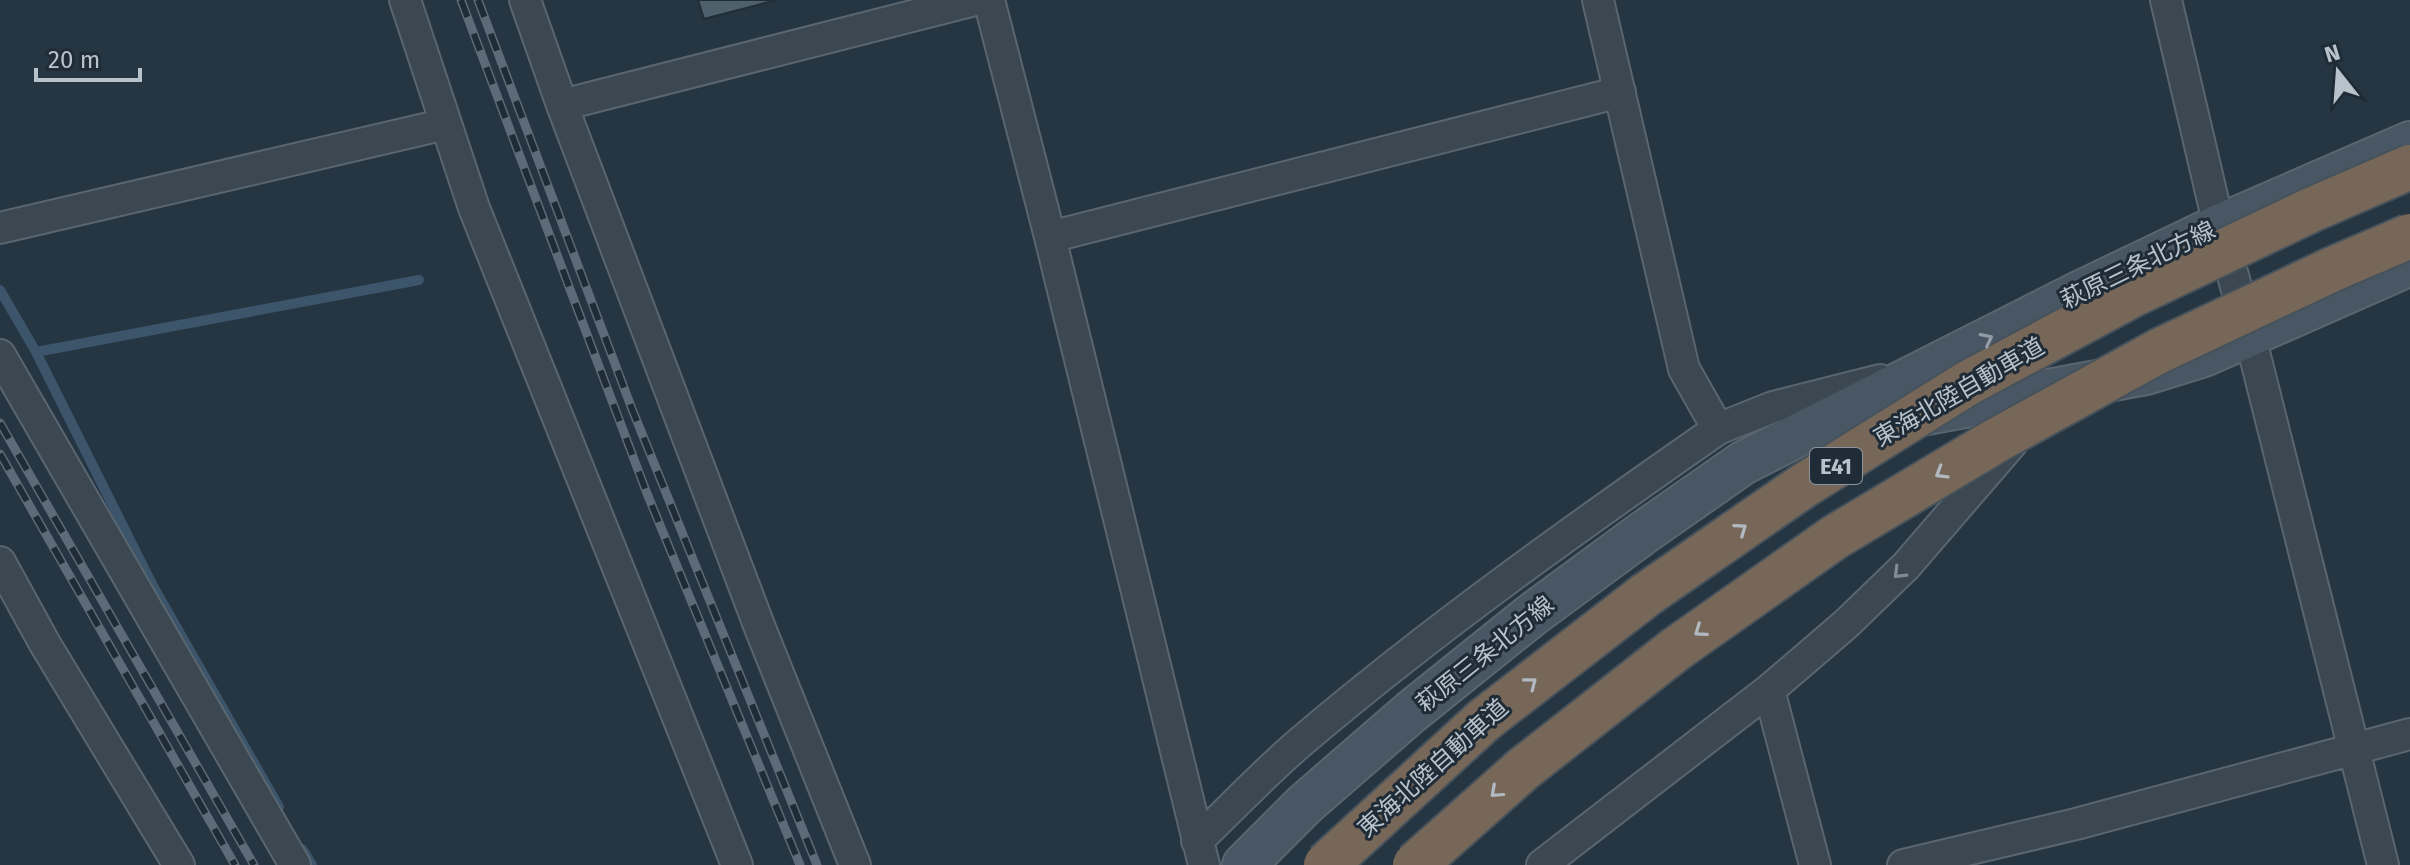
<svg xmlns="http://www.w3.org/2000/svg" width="2410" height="865" viewBox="0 0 2410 865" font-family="'Fira Sans','Noto Sans JP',sans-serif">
	<rect width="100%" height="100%" fill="#263542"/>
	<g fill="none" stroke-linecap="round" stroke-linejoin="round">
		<!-- stream -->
		<path stroke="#3c556a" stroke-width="10" d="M0,290L36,352
			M279,807L153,586L36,352L419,280
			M302,849L312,865"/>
	</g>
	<!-- building -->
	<path fill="#4f606d" stroke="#212e39" stroke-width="2" d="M698,0H776L704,19Z"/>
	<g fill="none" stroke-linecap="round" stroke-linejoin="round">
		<!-- minor casing -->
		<g stroke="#59656f" stroke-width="34">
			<path id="minor" d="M405,0L474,208L737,865
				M525,0L562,105L760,628L855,865
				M989,0L1050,237L1204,865
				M1598,0L1684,369L1718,429L1773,407L1880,380
				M2166,0L2219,226L2250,336L2383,865
				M562,105L975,0
				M0,228L446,124
				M1050,237L1620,92
				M0,355L295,865
				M0,562L45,644L179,865
				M1769,690L1815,865
				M1197,841C1232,808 1266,771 1303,740C1435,628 1576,528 1718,429
				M1542,865L1769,690L1846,624L1906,566L2012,443
				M1903,865L2076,824L2410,734"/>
		</g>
		<!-- secondary casing -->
		<g stroke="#59656f" stroke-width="46">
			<path id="secondary" d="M1921,414L2146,373L2204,355L2410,264
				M1244,865L1305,804L1411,712L1533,614L1643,533L1743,463L2079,293L2219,226L2410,143"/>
		</g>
		<!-- minor -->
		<use href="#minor" stroke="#3b4751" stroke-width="30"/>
		<!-- secondary -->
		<use href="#secondary" stroke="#495664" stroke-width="42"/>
		<!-- rail casing -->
		<g stroke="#5d6b78" stroke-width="9">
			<path id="rail" d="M461,0L646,491L800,865
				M478,0L632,409L817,865
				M0,423L254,865
				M0,454L235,865"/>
		</g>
		<!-- rail -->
		<use href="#rail" stroke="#1f2c37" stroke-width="6" stroke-dasharray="18" stroke-linecap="butt"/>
		<!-- motorway-bridge casing -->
		<g stroke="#45525c" stroke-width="48" stroke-linecap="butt">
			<path id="motorway-bridge" d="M1326,865L1484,720L1647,594L1803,486L1968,383L2134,294L2311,210L2410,167
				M1415,865L1523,769L1676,649L1835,537L1997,440L2159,351L2333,269L2410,236"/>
		</g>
		<!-- motorway-bridge -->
		<use href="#motorway-bridge" stroke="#776758" stroke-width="44"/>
	</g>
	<!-- one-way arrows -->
	<defs><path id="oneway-chevron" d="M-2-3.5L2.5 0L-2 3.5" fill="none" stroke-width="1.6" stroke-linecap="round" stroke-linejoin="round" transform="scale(2)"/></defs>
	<use stroke="#919ca7" href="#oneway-chevron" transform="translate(1987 339) rotate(-27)"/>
	<g stroke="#b2b9c0">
		<use href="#oneway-chevron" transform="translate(1941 473) rotate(149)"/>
		<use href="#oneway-chevron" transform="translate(1741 529) rotate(-35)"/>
		<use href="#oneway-chevron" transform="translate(1700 631) rotate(145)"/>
		<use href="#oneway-chevron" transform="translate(1531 683) rotate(-38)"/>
		<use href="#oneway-chevron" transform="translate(1496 792) rotate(138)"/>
	</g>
	<use stroke="#808b94" href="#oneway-chevron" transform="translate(1899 573) rotate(135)"/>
	<g text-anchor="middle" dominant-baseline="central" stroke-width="6" stroke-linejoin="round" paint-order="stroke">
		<!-- shield labels -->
		<rect fill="#1f2c37" stroke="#8a959f" stroke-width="2" x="1810" y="448" width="52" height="36" rx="6"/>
		<g font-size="22" font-weight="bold" fill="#b8c2cb">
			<text x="1836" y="466">E41</text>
		</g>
		<!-- street labels -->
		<g font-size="24" fill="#b8c2cb" stroke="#1f2c37">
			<text transform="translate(2138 265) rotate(-26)">萩原三条北方線</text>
			<text transform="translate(1959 392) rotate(-30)">東海北陸自動車道</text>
			<text transform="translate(1485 654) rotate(-39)">萩原三条北方線</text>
			<text transform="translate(1433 768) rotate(-42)">東海北陸自動車道</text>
		</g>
	</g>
	<!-- north arrow -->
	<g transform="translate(2338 72) rotate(343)" stroke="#1f2c37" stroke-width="6" paint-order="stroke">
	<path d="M0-6L14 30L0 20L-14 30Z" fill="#b8c2cb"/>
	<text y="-12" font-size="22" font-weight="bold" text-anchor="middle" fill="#b8c2cb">N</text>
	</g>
	<!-- scale -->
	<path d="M36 68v12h104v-12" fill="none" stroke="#b8c2cb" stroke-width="4"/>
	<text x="48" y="68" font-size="24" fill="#b8c2cb" stroke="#1f2c37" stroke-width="6" paint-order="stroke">20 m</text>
</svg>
